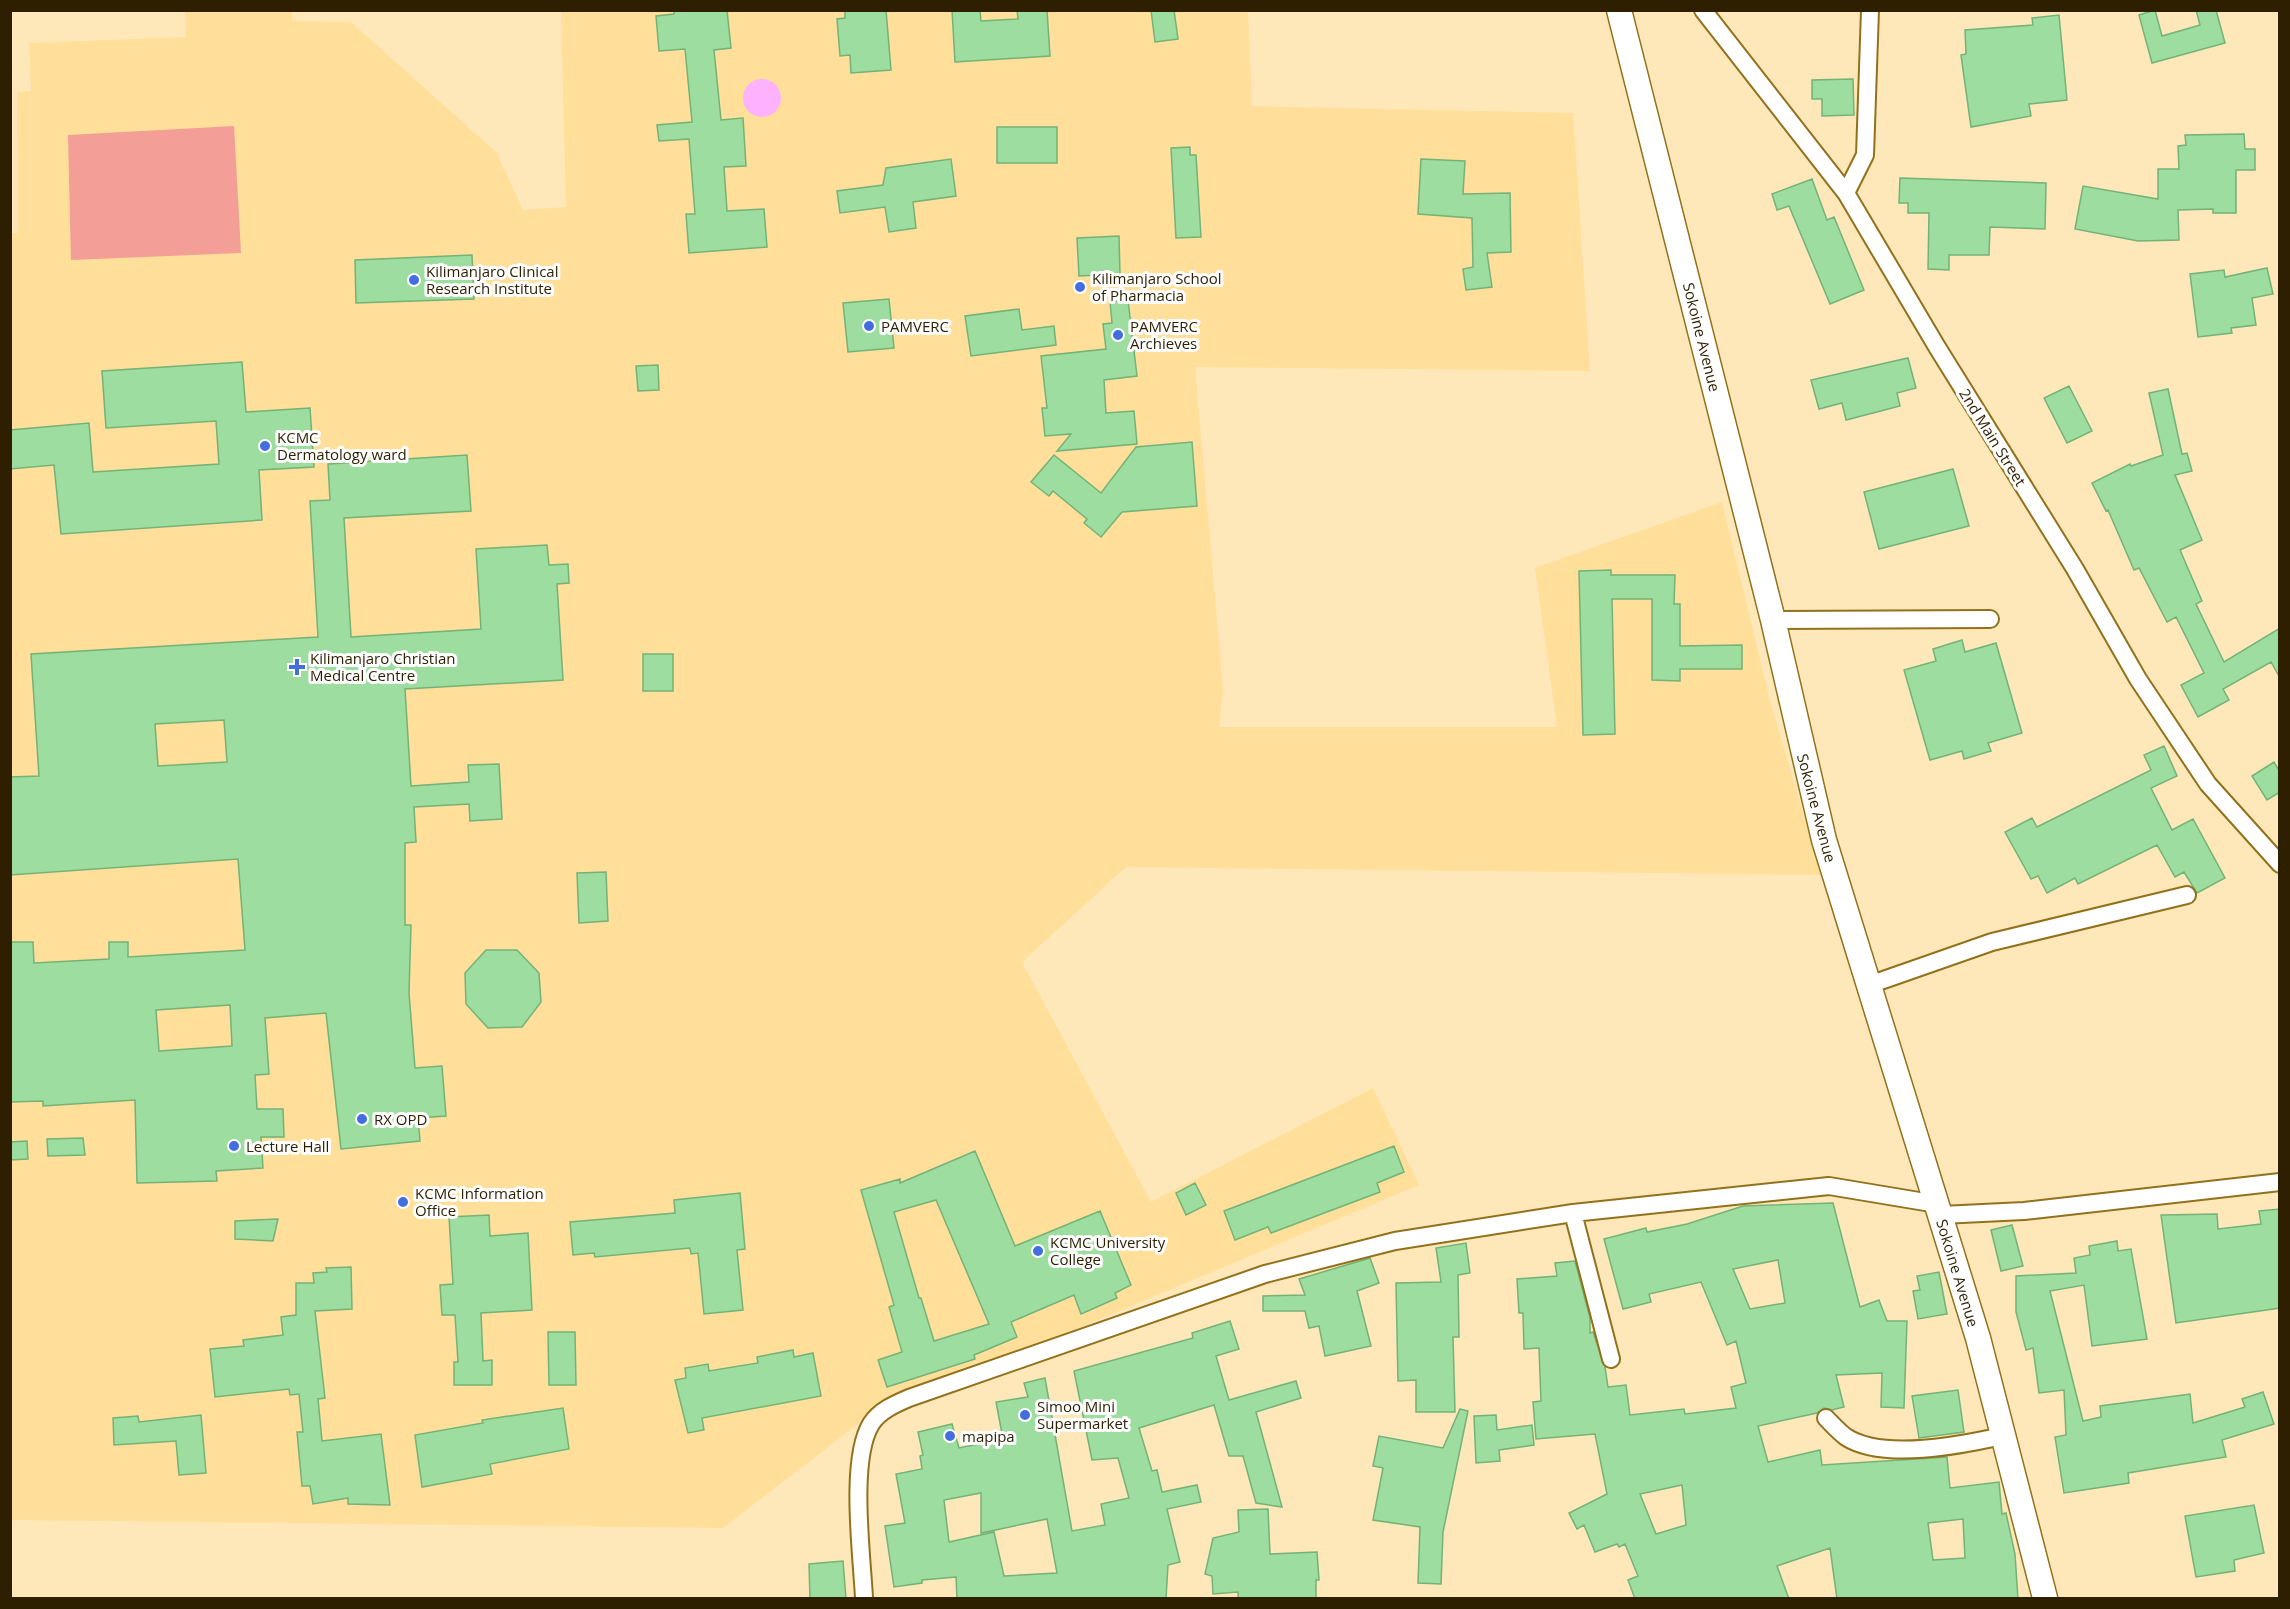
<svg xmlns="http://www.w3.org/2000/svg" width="2290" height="1609" viewBox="0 0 2290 1609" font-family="'Open Sans',sans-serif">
	<rect width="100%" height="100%" fill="#fee8ba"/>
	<!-- built -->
	<path fill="#ffdf9a" d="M185,11H292L293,21L351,22L497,153L523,210L566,207L561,11H1248L1252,106L1573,113L1590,371L1195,367L1223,689L1219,727H1557L1535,568L1722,502L1769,697L1821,875L1126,867L1022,962L1151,1202L1373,1088L1419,1185L1074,1330L879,1408L723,1528L11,1520L10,233H18L17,92L31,91L29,43L186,37Z"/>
	<!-- green -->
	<path fill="#f39e96" d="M234,126L241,253L71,260L68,135Z"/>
	<!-- water -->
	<path fill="#fcb2ff" d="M743 98a19 19 0 1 1 38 0a19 19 0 1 1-38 0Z"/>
	<!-- building -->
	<path fill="#9ddd9f" stroke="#74b277" stroke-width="1.5" fill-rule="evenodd" d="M674,10H727L731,48L714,50L721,120L743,118L746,166L724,167L727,211L764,209L767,247L689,253L686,214H695L689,139L659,141L657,125L692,122L685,49L659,51L656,16L674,14Z
		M845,10H886L891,70L851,73L850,55L840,56L837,19L845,18Z
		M952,10H980L981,21L1018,19L1017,10H1047L1050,56L955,62Z
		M1151,10H1174L1178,39L1155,42Z
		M2155,10L2162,36L2200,25L2196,10H2216L2225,43L2152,63L2139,15Z
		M2059,15L2067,100L2029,104L2031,116L1971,127L1961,55L1966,54L1965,30L2033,25L2032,18Z
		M1853,79L1854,115L1822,116V99H1812V80Z
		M997,127H1057V163H997Z
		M2244,134L2245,149H2255V170H2236V213H2213V209L2178,210L2179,240L2138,241L2075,229L2083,186L2158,199V169H2179L2178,146L2186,145L2185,135Z
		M1190,147V155H1196L1201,237L1176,238L1171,148Z
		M951,159L956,196L913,202L916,228L889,232L885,207L840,213L837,191L883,185L886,168Z
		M1421,159L1465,161L1463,194L1510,193L1511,252L1487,253L1492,287L1466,290L1463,269L1473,267L1472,218L1418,214Z
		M1900,178L2046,183L2045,229L1990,227L1989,255H1949V270L1928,269L1929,213H1908V203H1899Z
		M1812,179L1827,220L1834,217L1864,290L1830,304L1789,206L1777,210L1772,194Z
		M1119,236L1120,274L1079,276L1077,238Z
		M472,255L474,299L356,303L355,260Z
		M2267,268L2273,294L2252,298L2256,325L2231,328L2232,333L2198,337L2190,274L2224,270L2225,277Z
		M889,299L894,348L848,352L843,303Z
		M1128,300L1137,376L1104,380L1106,413L1134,411L1137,444L1057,451L1071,434L1045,436L1042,408H1047L1041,356L1106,349L1103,324L1112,323L1110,302Z
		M1019,309L1022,330L1054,326L1056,345L971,356L965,316Z
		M1908,358L1916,388L1897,393L1900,406L1846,420L1842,403L1819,409L1811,380Z
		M242,362L246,412L310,408L314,467L259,470L262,520L61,534L54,465L10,469V430L89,423L93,472L219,464L216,421L106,428L102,371Z
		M658,365L659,390L638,391L636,366Z
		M2069,386L2092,431L2067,443L2044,398Z
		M2168,389L2182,454L2187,453L2192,471L2175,475L2202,540L2180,550L2202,601L2196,604L2224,662L2280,628V678L2271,662L2223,689L2229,700L2198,717L2181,685L2204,673L2176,617L2167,622L2139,568L2134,570L2108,510L2106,511L2092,483L2130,464L2131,466L2163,455L2149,393Z
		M1192,442L1197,506L1122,512L1101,537L1084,523L1087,519L1053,491L1049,496L1031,482L1054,455L1101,493L1136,447Z
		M467,455L471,511L344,518L351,637L481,629L476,549L547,545L549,565L568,564L569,583L557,584L563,680L405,689L411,786L469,782L468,765L499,764L502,819L470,821L469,804L414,807L416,842L405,843V925H411L409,993L415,1068L442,1066L446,1116L418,1118L420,1141L341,1149L326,1013L265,1018L269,1074L255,1075L257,1109H283L284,1137H261L263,1168L216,1171L217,1181L137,1183L135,1100L43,1106V1101L10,1102L11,942H33L34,963L109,959V942H128V957L245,950L238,859L10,875V777L39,776L31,654L318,637L310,501L330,500L328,464ZM224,720L227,762L158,766L155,724ZM230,1005L232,1046L159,1051L156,1010Z
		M1953,469L1969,526L1879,549L1864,492Z
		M1611,570V575H1675L1674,604H1680V646L1742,645V669H1680V681L1652,680V599H1612L1615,734L1583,735L1579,571Z
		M1962,640L1965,652L1996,643L2022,733L1988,743L1991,751L1964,759L1962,751L1930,760L1904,670L1936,661L1933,649Z
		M643,654H673V691H643Z
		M2164,746L2177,776L2151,788L2172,830L2193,819L2225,878L2197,893L2184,872L2175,877L2157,845L2078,884L2075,878L2047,893L2038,876L2031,879L2005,832L2032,818L2037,827L2151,770L2144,755Z
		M2274,762L2280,772V792L2267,800L2252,776Z
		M606,872L608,921L579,923L577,873Z
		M486,950H517L539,973L541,1002L522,1027L488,1028L466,1004L465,973Z
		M83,1138L85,1155L48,1156L47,1139Z
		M27,1141L28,1159L10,1160V1142Z
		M1394,1146L1404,1172L1377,1183L1380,1192L1271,1233L1268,1227L1235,1240L1224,1211Z
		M975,1151L1015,1246L1100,1211L1131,1285L1115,1293L1117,1298L1081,1314L1074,1295L1011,1322L1017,1337L974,1355L975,1359L887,1387L878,1360L902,1352L889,1307L894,1305L861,1190L900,1179V1183ZM936,1200L989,1324L934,1341L921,1298H919L894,1212Z
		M1195,1183L1206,1205L1186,1215L1176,1193Z
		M740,1193L745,1249L737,1250L743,1310L704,1314L698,1253L691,1254L690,1248L595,1257L594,1253L573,1255L570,1222L675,1213L674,1200Z
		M1833,1203L1860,1307L1879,1300L1887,1321H1907L1904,1408L1881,1407L1882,1373L1836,1375L1844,1407L1832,1410L1824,1408L1817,1413L1758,1426L1768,1462L1820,1450L1822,1465L1947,1457L1950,1488L1999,1482L2002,1514L2006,1513L2015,1554L2018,1599H1837L1830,1548L1777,1566L1789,1599H1635L1628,1580L1638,1576L1625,1544L1619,1547L1617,1544L1595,1552L1584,1525L1577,1529L1569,1513L1607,1494L1595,1434L1536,1439L1533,1402L1541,1401L1539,1348L1524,1349L1523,1313H1519L1517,1279L1557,1276L1555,1263L1575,1261L1590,1318V1333L1593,1332L1605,1367L1608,1387L1626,1385L1630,1415L1684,1409L1685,1414L1736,1408L1731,1387L1746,1383L1736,1341L1727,1345L1701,1282L1649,1294L1651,1302L1623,1309L1604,1239L1646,1228L1647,1232L1687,1224L1743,1206ZM1778,1260L1785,1303L1750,1309L1733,1269ZM1682,1485L1686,1525L1656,1534L1640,1494ZM1963,1519L1965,1558L1933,1560L1928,1523Z
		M2280,1209V1308L2176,1323L2161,1215L2217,1214L2218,1229L2261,1224L2259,1211Z
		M489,1215L490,1236L528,1233L532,1310L481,1313L483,1361L492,1360V1385H454V1362H458L455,1315H442L440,1285L453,1284L449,1217Z
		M278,1219L273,1241L235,1239V1221Z
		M2012,1225L2023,1266L2001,1271L1991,1230Z
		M2117,1241L2118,1251L2131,1249L2147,1339L2092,1346L2084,1285L2050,1291L2083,1421L2101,1417L2100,1406L2190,1394L2193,1423L2245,1407L2242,1399L2263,1392L2274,1424L2222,1440L2226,1457L2128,1473L2129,1483L2064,1493L2055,1437L2066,1435L2064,1390L2039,1393L2033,1348L2026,1350L2016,1312V1276L2076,1273L2074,1258L2090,1255L2089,1246Z
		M1466,1243L1470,1273L1458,1275L1459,1337H1453L1455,1412H1416V1380L1398,1381L1396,1283L1441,1282L1436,1248Z
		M1370,1258L1379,1283L1357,1291L1371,1346L1325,1356L1319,1326L1309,1328L1305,1311H1263V1296L1305,1295L1299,1279Z
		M351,1267L352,1309L315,1311L325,1398L318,1399L322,1441L381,1434L390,1505L348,1504V1498L313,1504L310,1486H302L297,1432H303L299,1394L290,1395L289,1389L215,1397L210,1349L244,1346L243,1340L283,1335L281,1317L296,1315V1283H314L313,1273L327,1272L326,1268Z
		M1939,1272L1947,1314L1918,1319L1913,1291L1920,1290L1917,1276Z
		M1230,1321L1239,1349L1216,1356L1229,1400L1296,1381L1301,1398L1256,1412L1282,1507L1256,1503L1243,1456H1229L1214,1405L1139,1428L1152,1471L1157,1470L1162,1492L1197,1485L1201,1502L1167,1509L1180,1562L1168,1565L1166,1599H957L956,1577L922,1580V1583L894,1587L885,1526L905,1523L896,1474L922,1469L920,1456L923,1455L918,1432L952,1424L959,1448L1003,1439L996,1402L1028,1397L1024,1383L1045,1378L1072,1531L1105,1525L1101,1504L1129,1498L1118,1458L1092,1460L1074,1371L1193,1338L1192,1333ZM981,1493V1533L1047,1519L1057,1573L1004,1576L994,1532L949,1542L944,1500Z
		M548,1332H575L576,1385H549Z
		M793,1350L794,1357L813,1353L821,1396L702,1418L704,1430L688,1433L675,1380L686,1378L685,1368L708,1364L709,1371L758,1363L757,1357Z
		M1958,1390L1964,1432L1919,1438L1912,1396Z
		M563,1408L569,1449L490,1464L492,1474L422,1487L415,1435L483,1423L482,1420Z
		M1460,1409L1468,1411L1443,1532L1441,1584L1418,1583L1420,1527L1373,1520L1383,1468L1373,1466L1379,1436L1443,1448Z
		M201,1415L206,1473L179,1475L176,1441L114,1445L113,1418L138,1416L139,1422Z
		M1496,1415L1497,1430L1532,1425L1534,1445L1499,1450L1500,1461L1476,1463L1474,1416Z
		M2254,1505L2264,1553L2234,1560L2235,1571L2196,1577L2185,1516Z
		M1268,1509L1270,1554L1317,1552L1319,1580H1316V1599H1238V1592L1213,1594L1212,1576L1205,1574L1213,1538L1239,1532L1238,1510Z
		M843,1561L846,1599H810L809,1564Z"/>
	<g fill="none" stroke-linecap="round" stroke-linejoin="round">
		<!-- street casing -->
		<g stroke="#93711b" stroke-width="20">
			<path id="street" d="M1703,10L1846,193L1937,347L2075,569L2138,679L2208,784L2280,864
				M1846,193L1865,155L1870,10
				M1773,620L1990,619
				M1869,985L1992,942L2187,895
				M1573,1213L1611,1359
				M1941,1215L2024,1211L2280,1182
				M1826,1418C1832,1424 1839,1432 1846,1437C1883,1461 1962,1445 2002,1436
				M864,1598C862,1556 849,1460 871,1424C879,1411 895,1404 909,1398L1265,1274L1395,1241L1573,1213L1829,1186L1937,1204"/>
		</g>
		<!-- secondary casing -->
		<g stroke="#93711b" stroke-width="27">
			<path id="secondary" d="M1619,10L1773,620L1824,840L1978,1338L2045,1598"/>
		</g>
		<!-- street -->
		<use href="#street" stroke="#fff" stroke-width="16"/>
		<!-- secondary -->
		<use href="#secondary" stroke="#fff" stroke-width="24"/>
	</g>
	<!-- markers -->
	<g fill="#436ee0" stroke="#fff" stroke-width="2">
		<circle cx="414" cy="280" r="6"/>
		<circle cx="1080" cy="287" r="6"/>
		<circle cx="869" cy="326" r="6"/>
		<circle cx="1118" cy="335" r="6"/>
		<circle cx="265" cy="446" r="6"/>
		<path d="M294 658h6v6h6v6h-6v6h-6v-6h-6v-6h6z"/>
		<circle cx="362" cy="1119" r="6"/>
		<circle cx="234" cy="1146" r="6"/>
		<circle cx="403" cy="1202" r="6"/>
		<circle cx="1038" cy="1251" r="6"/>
		<circle cx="1025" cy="1415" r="6"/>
		<circle cx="950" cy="1436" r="6"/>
	</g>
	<g text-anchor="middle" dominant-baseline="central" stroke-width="6" stroke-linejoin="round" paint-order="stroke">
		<!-- poi labels -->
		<g font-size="15" fill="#2d1f00" stroke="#fff" text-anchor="start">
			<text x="426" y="271">Kilimanjaro Clinical<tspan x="426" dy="17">Research Institute</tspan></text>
			<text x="1092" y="278">Kilimanjaro School<tspan x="1092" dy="17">of Pharmacia</tspan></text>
			<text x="881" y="326">PAMVERC</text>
			<text x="1130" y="326">PAMVERC<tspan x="1130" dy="17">Archieves</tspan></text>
			<text x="277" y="437">KCMC<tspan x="277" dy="17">Dermatology ward</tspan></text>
			<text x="310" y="658">Kilimanjaro Christian<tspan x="310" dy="17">Medical Centre</tspan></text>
			<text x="374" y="1119">RX OPD</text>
			<text x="246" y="1146">Lecture Hall</text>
			<text x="415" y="1193">KCMC Information<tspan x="415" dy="17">Office</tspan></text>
			<text x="1050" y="1242">KCMC University<tspan x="1050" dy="17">College</tspan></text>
			<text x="1037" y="1406">Simoo Mini<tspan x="1037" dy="17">Supermarket</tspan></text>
			<text x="962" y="1436">mapipa</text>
		</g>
		<!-- street labels -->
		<g font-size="15" fill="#2d1f00" stroke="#fff">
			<text transform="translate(1702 337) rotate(76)">Sokoine Avenue</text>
			<text transform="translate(1993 437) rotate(58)">2nd Main Street</text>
			<text transform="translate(1817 808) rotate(75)">Sokoine Avenue</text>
			<text transform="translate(1958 1273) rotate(73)">Sokoine Avenue</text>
		</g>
	</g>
	<!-- border -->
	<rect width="2290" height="1609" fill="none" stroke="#2d1f00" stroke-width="24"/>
</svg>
